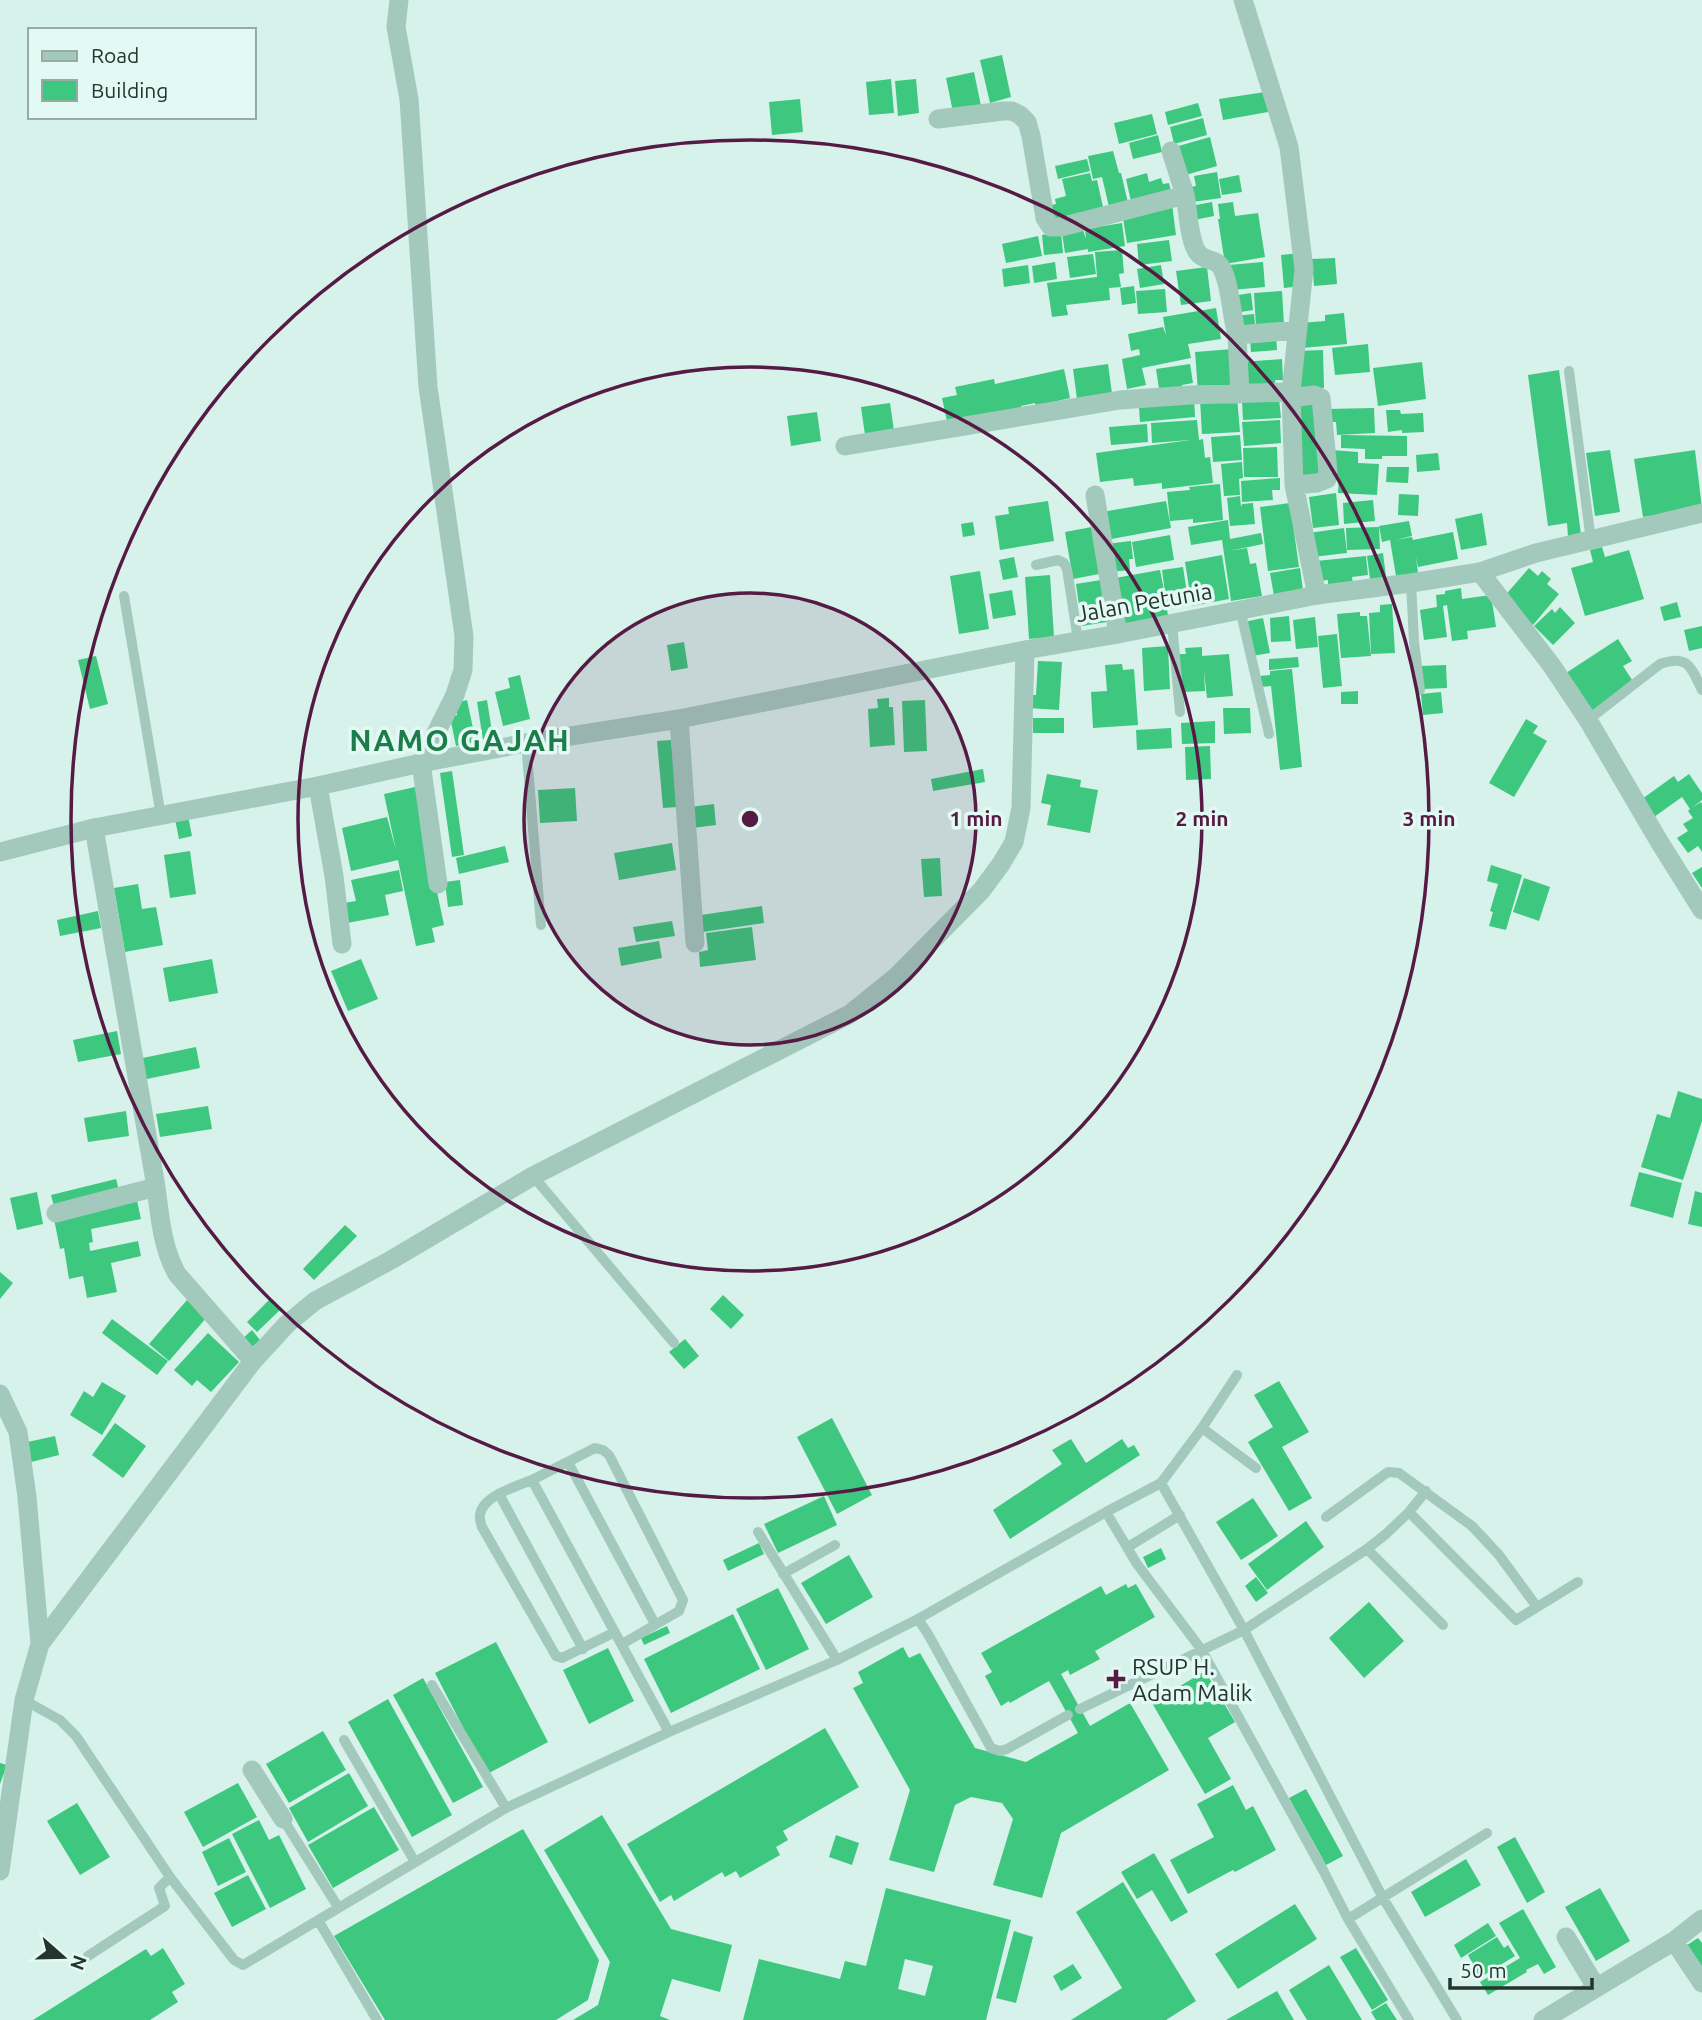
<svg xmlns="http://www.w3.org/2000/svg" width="1702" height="2020" viewBox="0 0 1702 2020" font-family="Ubuntu,sans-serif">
	<rect width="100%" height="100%" fill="#d7f1eb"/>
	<!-- building -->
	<path fill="#3ec77f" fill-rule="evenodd" d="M1002,55L1011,97L990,103L980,60Z
		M974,72L981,106L953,112L946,78Z
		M891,79L894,113L869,115L866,82Z
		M916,79L919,113L898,116L895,81Z
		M1265,92L1268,112L1223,120L1219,99Z
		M800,99L803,132L772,135L769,102Z
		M1198,103L1202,116L1168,125L1165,112Z
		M1152,114L1157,134L1119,144L1114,123Z
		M1203,118L1207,135L1174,144L1170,127Z
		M1158,135L1162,152L1133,159L1129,143Z
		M1210,137L1217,166L1182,176L1175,147Z
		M1113,151L1119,173H1121L1129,207L1110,211L1102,177L1093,179L1088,156Z
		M1087,159L1090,171L1058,179L1055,166Z
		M1217,172L1221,198L1192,202L1190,187L1196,186L1194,176Z
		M1090,173L1092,181L1097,180L1103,207L1050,220L1046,206L1056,204L1055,199L1066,196L1062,179Z
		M1147,173L1149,182L1161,178L1163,184L1169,183L1172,195L1132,206L1126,179Z
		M1239,175L1242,192L1222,195L1219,179Z
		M1212,202L1214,216L1194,220L1191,206Z
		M1233,202L1235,216L1258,213L1265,257L1225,264L1218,219H1220L1218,204Z
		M1172,204L1176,235L1127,243L1122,212Z
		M1122,223L1125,246L1088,252V249L1065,253L1062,233L1083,230L1086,239L1085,229Z
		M1061,232L1063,253L1044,255L1042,235Z
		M1038,236L1042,256L1006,263L1002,244Z
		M1169,240L1172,261L1139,265L1137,244Z
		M1122,250L1124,273L1119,274L1121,287L1109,288L1110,300L1066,305L1068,315L1052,317L1047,283L1097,277L1095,252Z
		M1300,253L1302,286L1284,288L1281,255Z
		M1093,254L1096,274L1070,278L1067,257Z
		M1335,258L1337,284L1314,286L1312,259Z
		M1055,262L1057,279L1034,283L1032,266Z
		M1263,262L1265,287L1231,290L1229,265Z
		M1028,265L1030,283L1004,287L1002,269Z
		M1161,265L1164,284L1140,288L1137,269Z
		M1207,267L1211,301L1181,305L1176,271Z
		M1134,286L1136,303L1122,305L1120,288Z
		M1165,289L1167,312L1138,314L1136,291Z
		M1282,291L1284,325L1256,327L1254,293Z
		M1251,293L1253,310L1234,313L1232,296Z
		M1216,308L1221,339L1188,344L1191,358L1142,368L1146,385L1127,389L1122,359L1140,355L1139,349L1131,351L1128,334L1163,327L1166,335L1163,317Z
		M1344,313L1347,344L1302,348L1300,323L1325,321V315Z
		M1254,314L1255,325L1235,327V316Z
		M1276,336L1277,350L1251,352L1250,338Z
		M1368,344L1370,372L1335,375L1332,348Z
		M1233,349L1236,389L1198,391L1195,352Z
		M1323,350L1324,388H1298L1297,351Z
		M1282,359L1283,380H1275L1276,390L1243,393L1241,362Z
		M1422,362L1426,399L1378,406L1373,368Z
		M1108,364L1112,394L1077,399L1073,369Z
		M1190,364L1193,383L1182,385L1183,391L1160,395L1156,369Z
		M1064,369L1070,398L1036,406L1035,403L1021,406L1022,410L948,426L942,398L957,395L955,387L994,379L995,384Z
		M1559,370L1581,534L1568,536L1567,523L1548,526L1528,375Z
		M1194,396L1195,417L1140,422L1139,407Z
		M1237,397L1240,432L1202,434L1200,400Z
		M1279,398L1281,418L1243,420L1242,401Z
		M1321,400L1327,476L1297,478L1292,402Z
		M890,403L894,431L865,435L861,407Z
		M1374,408L1375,433L1337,435L1336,422H1327L1326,409Z
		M1386,410H1400L1401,414L1423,413L1424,432L1402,433V430L1388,432Z
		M817,412L821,441L791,446L787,416Z
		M1197,420L1199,440L1203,439L1205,458L1210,457L1213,483L1162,489V483L1134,486L1133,478L1100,482L1096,453L1190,440L1152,443L1151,423Z
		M1280,420L1281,443L1244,446L1242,422Z
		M1147,424L1148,442L1111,445L1109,427Z
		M1240,435L1242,460L1213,462L1211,437Z
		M1341,435L1407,436V456H1382V459H1365V449L1341,448Z
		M1277,447L1278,477H1244L1243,448Z
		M1332,450L1358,452V463L1379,464L1377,495L1338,493L1339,476L1330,475Z
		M1610,450L1620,512L1595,516L1586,453Z
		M1695,450L1702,508L1643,517L1634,459Z
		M1438,453L1440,470L1417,472L1416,455Z
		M1242,462L1243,478L1239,479L1240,495L1224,496L1221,464Z
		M1387,467H1409L1408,483L1386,482Z
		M1280,478V490H1272L1273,500L1242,502L1241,481Z
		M1220,484L1223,520L1193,523V519L1170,521L1167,492L1190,490L1189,487Z
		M1336,493L1339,525L1313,528L1309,497Z
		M1399,494L1419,495L1418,516L1398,515Z
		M1240,496L1241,507L1242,504L1253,503L1255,524L1230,526L1227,498Z
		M1373,500L1375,521L1344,524L1343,503Z
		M1048,501L1054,541L1000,550L995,516L1009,514L1008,507Z
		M1166,501L1171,528L1106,540L1102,512Z
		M1290,503L1299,567L1268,571L1260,507Z
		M1482,513L1487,545L1461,550L1455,519Z
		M1228,520L1230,539L1261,533L1263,544L1229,551L1247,548L1250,564L1256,563L1262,596L1231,601L1222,540L1191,545L1188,527Z
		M1409,521L1412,536L1396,540L1412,537L1413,540L1453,532L1458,559L1418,567L1416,557L1418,573L1396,576L1390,540L1382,542L1379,526Z
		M973,522L975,535L963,537L961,524Z
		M1097,526L1104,573L1073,579L1065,532Z
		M1379,527L1380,549L1347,550L1346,528Z
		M1344,528L1347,553L1313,557L1309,533Z
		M1170,535L1174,560L1136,567L1132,542Z
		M1131,541L1133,559H1129L1130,570L1110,572L1106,544Z
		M1602,547L1605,557L1629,550L1644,599L1585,616L1571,568L1593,562L1590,550Z
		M1383,553L1386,577L1370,579L1367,556Z
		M1222,555L1229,599L1192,606L1185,562Z
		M1366,556L1368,575L1352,577L1353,585L1328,588V580L1318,581L1316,561Z
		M1014,557L1018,577L1003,580L999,560Z
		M1183,567L1189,606L1167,609L1168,616L1123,624L1115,578L1160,570L1166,600L1162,570Z
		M1300,568L1303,591L1274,596L1270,573Z
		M1529,568L1538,576L1542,571L1551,579L1547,584L1559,594L1533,625L1502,599Z
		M980,571L989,629L959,634L950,576Z
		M1050,575L1054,637L1029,639L1025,577Z
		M1101,580L1107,622L1082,626L1076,584Z
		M1461,588L1462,599L1491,595L1496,627L1467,631L1468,639L1452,641L1447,605L1443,606L1447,637L1424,640L1420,610L1437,607L1436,595L1445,594V591Z
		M1012,590L1016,615L993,619L989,594Z
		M1677,602L1681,617L1664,621L1660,607Z
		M1392,604L1395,653L1371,654L1369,613L1380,612V605Z
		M1560,607L1575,623L1553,645L1534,626L1552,609L1555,613Z
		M1360,612V616H1367L1371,656L1341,658L1337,614Z
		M1289,616L1291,641L1271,642L1270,618Z
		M1315,617L1318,647L1296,649L1293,620Z
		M1263,618L1270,653L1251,656L1244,622Z
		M1702,626V648L1689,651L1684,630Z
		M1337,634L1342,686L1323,688L1318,636Z
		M1618,639L1632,661L1623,666L1634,683L1587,714L1563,675Z
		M684,642L688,668L671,671L667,645Z
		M1168,646L1170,689L1144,691L1142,648Z
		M1202,647V656L1229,654L1233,696L1207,698L1204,671L1205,691L1182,692L1179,654H1186L1185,648Z
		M96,656L108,704L90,709L78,660Z
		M1298,657L1299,667L1269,670V659Z
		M1038,661L1062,662L1059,710L1027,708V695H1036Z
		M1122,664L1123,670L1134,669L1138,725L1093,728L1091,692L1107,691L1105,665Z
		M1446,665L1447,688L1422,689L1421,666Z
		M1292,669L1302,767L1280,770L1271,686L1261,687L1260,676L1270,675V671Z
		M520,675L530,719L503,726L495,692L510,688L508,678Z
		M1358,691V704H1341V692Z
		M1441,692L1443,713L1423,715L1421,694Z
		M889,698V707H893L895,745L870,747L868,709L878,708L877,699Z
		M467,700L476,742L456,746L450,717L457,715L455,703Z
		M487,700L493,738L483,740L477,702Z
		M925,700L927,751L904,752L902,701Z
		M1223,708H1250L1251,733L1224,734Z
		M1033,718H1064V733H1033Z
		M1526,719L1538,726L1533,733L1547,741L1514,797L1489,783Z
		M1215,721V743L1182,744L1181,723Z
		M1171,728L1172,748L1137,750L1136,730Z
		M671,740L678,807L663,808L657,741Z
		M1210,746L1211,779L1186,780L1185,747Z
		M983,769L985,782L933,791L931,779Z
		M452,771L464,855L452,857L440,773Z
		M1047,774L1081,780L1080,787L1098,790L1090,833L1047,825L1051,805L1041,803Z
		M1689,774L1702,793V800L1693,807L1701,802L1702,804V852L1698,846L1688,853L1677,838L1688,831L1683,824L1693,818L1688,811L1690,809L1682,797L1654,817L1642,799L1674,776L1678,782Z
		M415,787L444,925L432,928L435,942L416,946L398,860L351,871L342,828L387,817L396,850L384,794Z
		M575,788L577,821L540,823L538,790Z
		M714,804L716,825L693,828L690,807Z
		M188,816L192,836L179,839L175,819Z
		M672,843L676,870L619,880L614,853Z
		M505,846L509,862L459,874L456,858Z
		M190,851L196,894L170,898L164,855Z
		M940,858L942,896L924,897L921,859Z
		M1491,865L1522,875L1506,930L1489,926L1493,912L1490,911L1498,884L1487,881Z
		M1702,867V888L1692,873Z
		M399,870L403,891L385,895L389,915L342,924L338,904L356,901L351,880Z
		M1524,878L1550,887L1539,921L1513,912Z
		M460,880L463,905L448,907L445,882Z
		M138,884L142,909L156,907L163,945L125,952L114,888Z
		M762,906L764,923L703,932L701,915Z
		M98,911L101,928L60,936L57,920Z
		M672,921L675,936L636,942L633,927Z
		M752,927L756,960L700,967L699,952L708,950L706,933Z
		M659,941L662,958L621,966L618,948Z
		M212,959L218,993L169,1002L163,968Z
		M361,959L378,999L348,1011L331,971Z
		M117,1031L121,1054L78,1062L73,1040Z
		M196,1047L200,1068L142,1080L138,1059Z
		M1678,1091L1702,1099V1121L1683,1180L1641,1167L1657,1114L1670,1118Z
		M208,1106L212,1129L160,1137L156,1114Z
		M126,1111L129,1136L88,1142L84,1118Z
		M1639,1172L1682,1183L1673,1218L1630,1206Z
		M116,1179L120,1194L55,1210L51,1195Z
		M1695,1191L1702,1193V1227L1688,1224Z
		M37,1192L43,1224L17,1230L10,1198Z
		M136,1196L141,1219L91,1229L93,1242L89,1243L90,1251L138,1241L141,1256L111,1263L117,1292L87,1298L83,1276L69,1279L64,1248L60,1249L53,1214Z
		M345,1225L357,1236L314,1280L303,1269Z
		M0,1272L13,1283L0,1299Z
		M723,1295L744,1315L731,1329L710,1309Z
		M187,1300L207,1317L169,1361L149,1344Z
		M269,1300L280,1310L257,1332L247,1322Z
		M112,1319L168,1361L157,1375L102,1333Z
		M252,1330L260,1340L250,1349L241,1340Z
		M208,1333L239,1362L211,1392L197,1380L192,1386L174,1370Z
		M685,1339L699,1356L684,1369L669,1352Z
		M1279,1381L1309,1432L1282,1447L1312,1498L1289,1511L1248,1442L1273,1427L1254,1395Z
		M102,1382L126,1396L102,1435L70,1415L84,1391L93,1397Z
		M832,1418L872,1495L837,1514L797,1437Z
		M115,1423L146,1446L123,1478L92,1455Z
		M55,1436L59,1455L27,1463L23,1443Z
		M1071,1439L1086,1463L1122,1439L1128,1448L1134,1445L1140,1455L1010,1539L993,1510L1062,1464L1052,1450Z
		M824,1496L837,1525L778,1553L764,1524Z
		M1253,1498L1278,1536L1241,1560L1216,1522Z
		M1306,1521L1324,1547L1267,1590L1248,1564Z
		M759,1543L764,1554L728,1571L723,1560Z
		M1161,1548L1166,1559L1148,1568L1143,1557Z
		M849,1555L873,1597L826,1624L801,1583Z
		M1256,1577L1268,1593L1256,1602L1245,1586Z
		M1126,1584L1128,1588L1136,1584L1155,1617L1095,1651L1100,1659L1070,1675L1068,1670L1061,1674L1090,1726L1130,1703L1169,1770L1061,1833L1042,1898L993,1885L1013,1819L1002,1803L971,1797L955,1805L934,1872L889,1860L910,1790L853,1688L863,1683L858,1672L903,1647L909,1658L920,1653L975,1748L1026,1762L1078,1733L1049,1681L1010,1703L1009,1701L1001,1706L985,1676L992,1672L981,1653L1101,1586L1106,1595Z
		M778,1588L809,1649L766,1670L736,1609Z
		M1369,1602L1404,1641L1364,1678L1329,1638Z
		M733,1614L760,1669L671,1713L644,1659Z
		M667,1626L670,1633L644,1645L641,1638Z
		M496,1642L548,1742L487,1774L435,1673Z
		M608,1648L634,1701L589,1724L563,1670Z
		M1205,1671L1235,1722L1208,1738L1231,1779L1205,1794L1152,1703Z
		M423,1678L483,1787L453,1803L393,1695Z
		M388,1699L452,1815L412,1837L348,1722Z
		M825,1728L859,1787L783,1831L788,1840L776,1847L780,1855L740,1878L736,1871L725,1877L722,1872L674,1901L671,1895L660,1902L627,1844Z
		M323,1731L346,1770L289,1803L266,1764Z
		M0,1763L7,1765L0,1784Z
		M349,1773L368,1806L308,1842L289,1808Z
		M238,1783L257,1817L203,1847L184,1812Z
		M1233,1785L1246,1810L1253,1806L1276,1850L1235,1872L1233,1870L1188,1894L1170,1860L1214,1837L1197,1804Z
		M1306,1789L1343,1856L1326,1865L1289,1798Z
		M77,1803L110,1857L80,1875L47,1821Z
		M374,1807L399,1850L333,1888L308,1845Z
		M602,1815L671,1929L732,1945L720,1992L672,1979L660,2016L670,2020H573L598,2005L610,1962L544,1850Z
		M259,1820L269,1840L279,1835L306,1889L270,1908L232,1834Z
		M523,1829L599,1960L588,2000L556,2020H385L334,1936Z
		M836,1835L859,1843L852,1865L829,1857Z
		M1515,1837L1545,1892L1527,1903L1497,1847Z
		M229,1838L246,1872L218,1886L202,1852Z
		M1154,1853L1188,1912L1171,1922L1152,1890L1137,1899L1121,1872Z
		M1466,1859L1481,1885L1425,1917L1411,1892Z
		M248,1875L266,1909L232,1927L214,1893Z
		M1123,1882L1196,2001L1166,2020H1071L1122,1988L1076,1912Z
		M886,1888L1011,1920L986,2020H743L759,1959L840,1979L845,1961L866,1966ZM905,1959L933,1966L925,1996L898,1989Z
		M1600,1888L1630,1941L1596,1961L1565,1907Z
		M1295,1904L1317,1939L1238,1989L1215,1954Z
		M1523,1909L1556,1967L1544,1974L1538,1964L1526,1970L1527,1972L1488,1995L1480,1982L1520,1958L1499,1923Z
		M1488,1923L1496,1936L1461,1958L1454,1945Z
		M1014,1931L1033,1937L1016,2003L996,1998Z
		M1497,1937L1504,1948L1508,1945L1515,1956L1476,1980L1469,1969L1474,1966L1468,1955Z
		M1698,1938L1702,1943V1974L1684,1947Z
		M163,1948L185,1984L172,1992L178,2002L150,2020H33L146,1949L151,1956Z
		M1356,1948L1388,2000L1372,2010L1340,1957Z
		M1073,1964L1082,1978L1061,1991L1053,1976Z
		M1329,1965L1362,2020H1307L1289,1990Z
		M1277,1991L1294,2020H1226Z
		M1386,2003L1397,2020H1376L1371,2012Z"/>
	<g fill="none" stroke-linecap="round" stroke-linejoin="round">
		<!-- service -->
		<path stroke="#a3c9bd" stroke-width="10" d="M1569,371L1591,541
			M1036,565L1058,560L1064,563L1067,569L1078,640
			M1411,583L1414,642L1420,690
			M124,596L161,816
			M1240,609L1269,734
			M1172,623L1180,712
			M1588,720L1660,664C1688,654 1691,667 1702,690
			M526,743L541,925
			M533,1176L674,1343
			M1202,1428L1256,1468
			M568,1462L655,1624
			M532,1480C517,1486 482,1496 480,1515C479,1519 481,1523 482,1527L556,1656L562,1658L615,1632
			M1161,1483L1244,1630L1383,1898L1457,2020
			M499,1494L583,1649
			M1106,1512L1137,1564L1201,1649L1324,1872L1348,1919L1409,2020
			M1409,1512L1516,1620L1578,1582
			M1326,1517L1388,1472L1399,1473L1472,1526L1499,1555L1537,1607
			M758,1532L837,1660
			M1128,1547L1180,1515
			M1367,1549L1443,1625
			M783,1574L835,1545
			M918,1619L928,1634L991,1748L1000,1751L1007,1749L1068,1715
			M622,1644L679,1611L683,1600L609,1455L603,1450L595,1448L532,1480L669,1732
			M432,1685L506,1808
			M24,1700L60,1720L76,1736L170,1877L234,1960L243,1965L506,1808L669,1732L837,1660L918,1619L1106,1512L1161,1483L1202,1428L1237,1375
			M1080,1709L1244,1630L1367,1549L1386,1534L1409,1512L1426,1491
			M344,1740L415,1862
			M283,1819L338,1907
			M1348,1919L1487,1833
			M318,1920L377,2020
			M88,1956L165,1906L159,1888L170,1877"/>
		<!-- minor -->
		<path stroke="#a3c9bd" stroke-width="19" d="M399,0L396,27L409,99L428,387L464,636L463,670L455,695L421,763L438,884
			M1243,0L1289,147L1304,269L1291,392L1294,485L1317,595
			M938,119L1003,111H1012L1020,115L1027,122L1031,136L1045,218L1051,227H1061L1185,195C1188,209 1189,242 1198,253C1204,262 1218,257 1223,271C1231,288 1231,315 1237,335L1298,330
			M1171,151L1185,195
			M1237,335L1240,394
			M1291,398L1314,395L1321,398L1328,472L1327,479L1317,483L1294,485
			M845,446L1120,400L1190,395L1291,392
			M1095,495L1118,634
			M1480,572L1536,553L1702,513
			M679,719L695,943
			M318,786L334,876L342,944
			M94,828L156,1187C160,1217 162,1247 177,1274L253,1361
			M56,1213L156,1187
			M0,1394L18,1432L27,1497L40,1644
			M252,1770L283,1819
			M0,1871L24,1700L40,1644L253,1361L287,1324L315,1301L391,1260L533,1176L850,1014L896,977L981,891L1001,864L1014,842L1021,808L1025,650
			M1566,1937L1596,1987
			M1674,1941L1702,1983
			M1543,2020L1674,1941L1702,1919"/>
		<!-- tertiary -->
		<path stroke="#a3c9bd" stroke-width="19" d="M0,852L94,828L318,786L421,763L526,743L679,719L1025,650L1118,634L1317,595L1411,583L1480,572L1552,666L1588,720L1660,843L1702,910"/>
	</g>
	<!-- distance rings -->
	<circle cx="750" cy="819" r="226" fill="#551b44" fill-opacity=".12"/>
	<g fill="none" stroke="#551b44" stroke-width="3.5">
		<circle cx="750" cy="819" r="226"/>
		<circle cx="750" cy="819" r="452"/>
		<circle cx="750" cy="819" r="679"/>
	</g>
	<!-- markers -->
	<path fill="#551b44" stroke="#e3f9f4" stroke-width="2.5" d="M1112.5 1668.5h7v7h7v7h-7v7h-7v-7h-7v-7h7z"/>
	<g text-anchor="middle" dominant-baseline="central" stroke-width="7" stroke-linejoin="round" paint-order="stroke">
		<!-- street labels -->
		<g font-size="23" fill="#25342d" stroke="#e3f9f4">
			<text transform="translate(1144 602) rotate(-10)">Jalan Petunia</text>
		</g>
		<!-- poi labels -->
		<g font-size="23" fill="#25342d" stroke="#e3f9f4" text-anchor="start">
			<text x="1132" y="1666">RSUP H.<tspan x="1132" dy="26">Adam Malik</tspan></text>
		</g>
		<!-- district labels -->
		<g font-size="30" font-weight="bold" letter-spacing="2" fill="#1d7d4a" stroke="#e3f9f4">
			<text x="460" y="740">NAMO GAJAH</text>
		</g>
	</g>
	<circle cx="750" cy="819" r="10" fill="#551b44" stroke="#e3f9f4" stroke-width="3.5"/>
	<g font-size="21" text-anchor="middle" font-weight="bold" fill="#551b44" stroke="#e3f9f4" stroke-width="7" stroke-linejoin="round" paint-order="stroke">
		<text x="976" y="826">1 min</text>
		<text x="1202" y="826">2 min</text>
		<text x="1429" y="826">3 min</text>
	</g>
	<!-- legend -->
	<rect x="28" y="28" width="228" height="91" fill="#e3f9f4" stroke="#97aaa4" stroke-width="2"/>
	<rect x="42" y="51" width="35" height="10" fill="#a3c9bd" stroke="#97aaa4" stroke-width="2"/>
	<text x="91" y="63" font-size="21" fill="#25342d">Road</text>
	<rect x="42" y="80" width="35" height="21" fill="#3ec77f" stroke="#97aaa4" stroke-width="2"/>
	<text x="91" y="98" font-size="21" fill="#25342d">Building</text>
	<!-- north arrow -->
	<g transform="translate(63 1957) rotate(110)" stroke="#e3f9f4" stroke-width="5" paint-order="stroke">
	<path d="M0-5L12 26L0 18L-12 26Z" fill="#25342d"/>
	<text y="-10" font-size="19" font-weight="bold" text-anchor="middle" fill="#25342d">N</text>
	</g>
	<!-- scale -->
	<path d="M1450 1978v10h142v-10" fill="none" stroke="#25342d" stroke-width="3.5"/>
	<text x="1460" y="1978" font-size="21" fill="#25342d" stroke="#e3f9f4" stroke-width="5" paint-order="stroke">50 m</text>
</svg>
